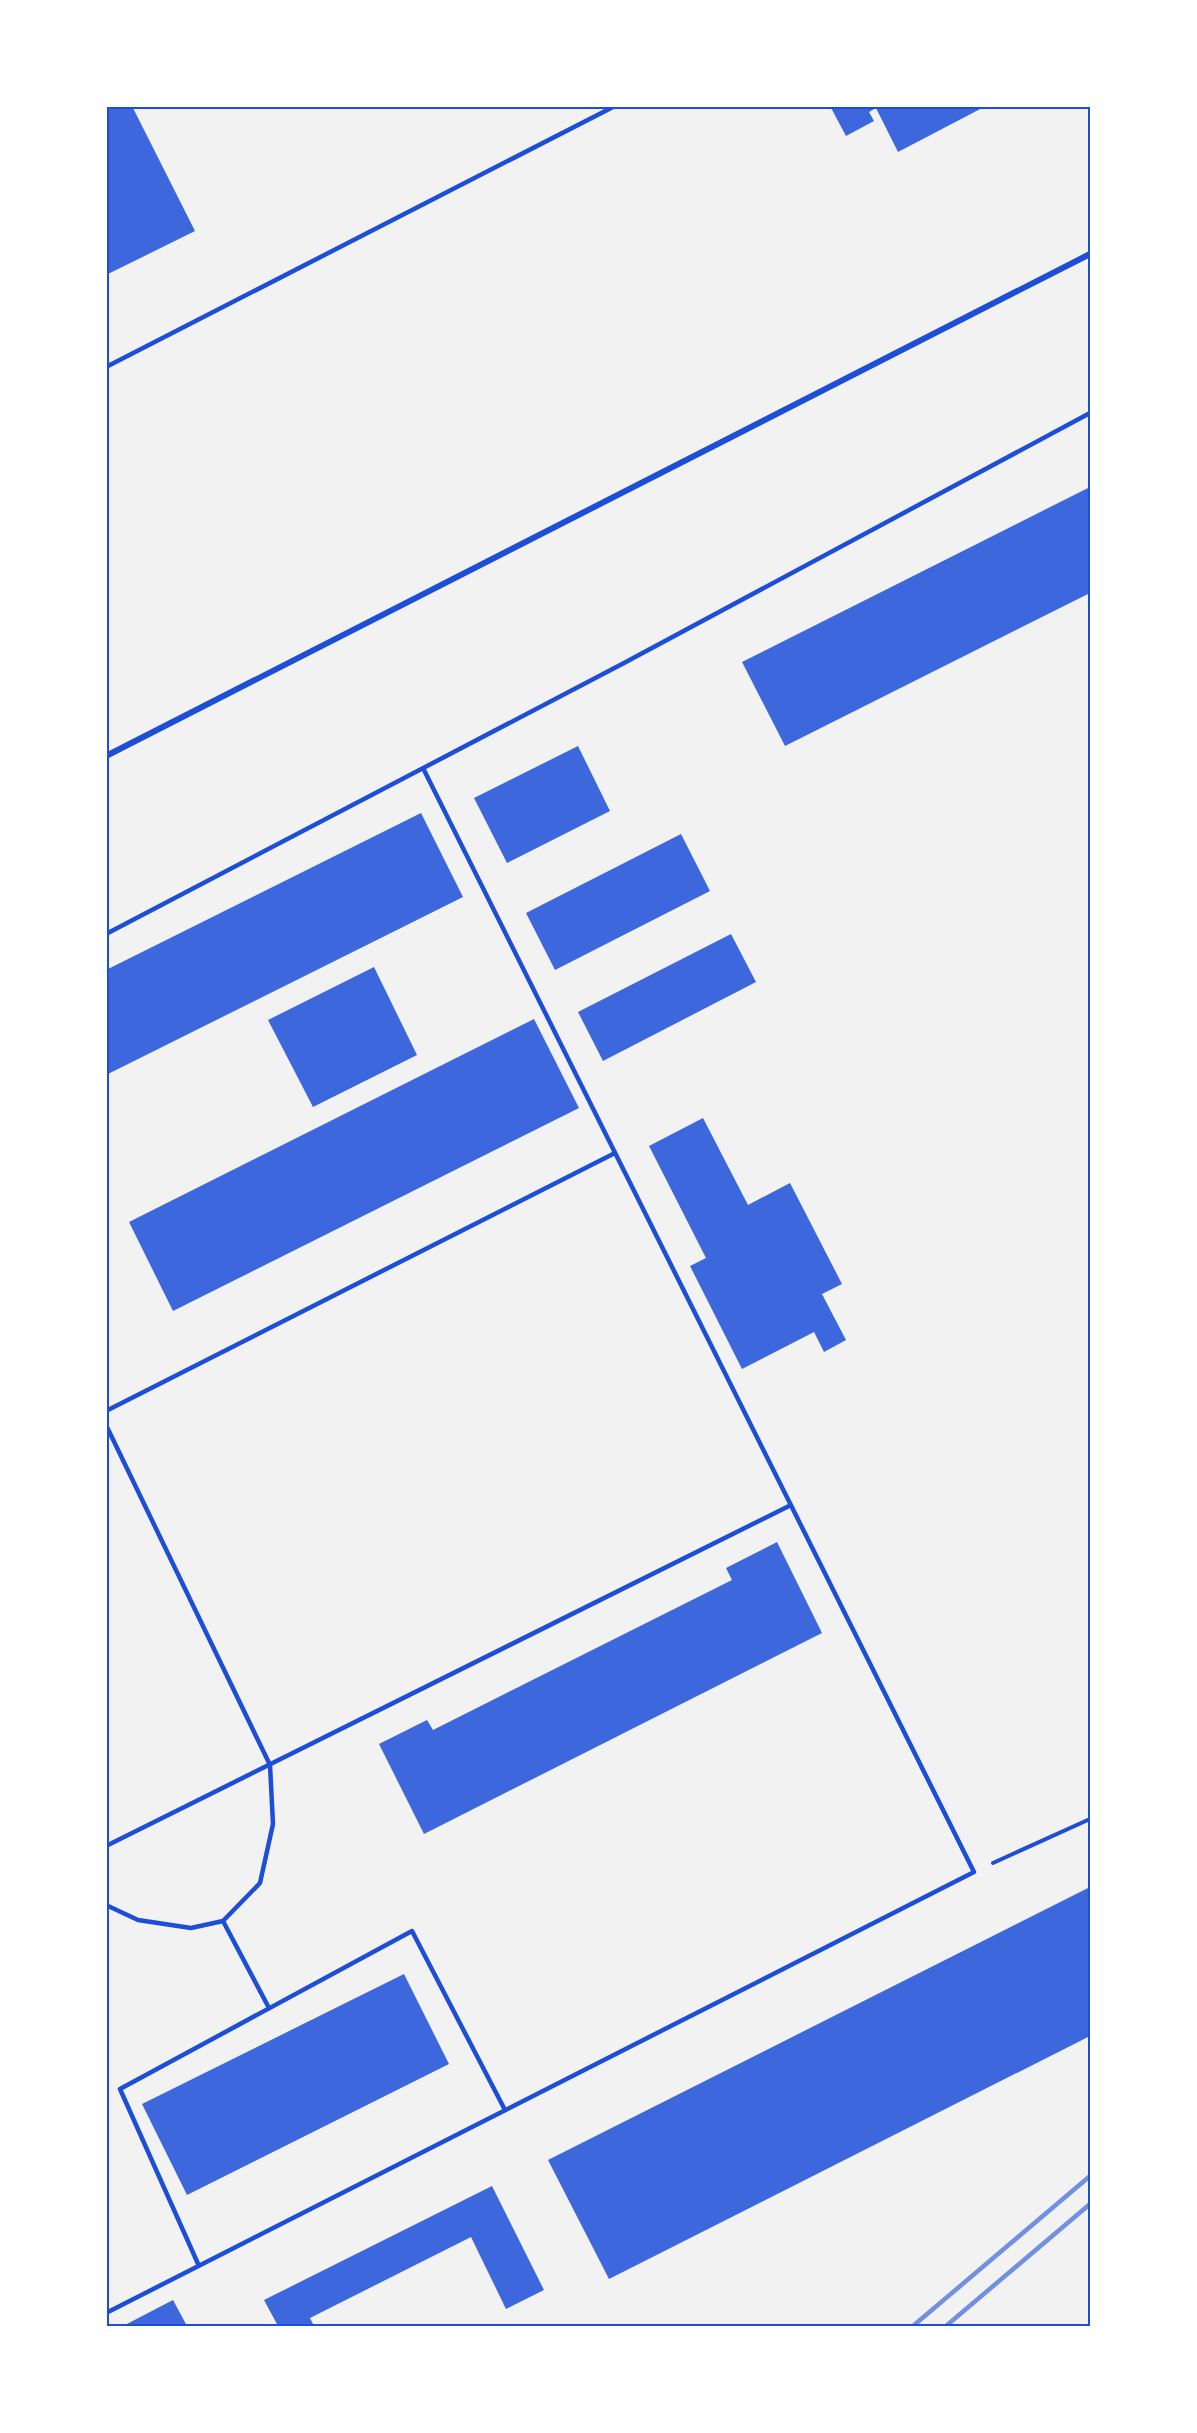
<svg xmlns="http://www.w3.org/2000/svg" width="1197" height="2433" viewBox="0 0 1197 2433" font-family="'PT Sans',sans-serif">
	<rect width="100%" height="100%" fill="#f2f2f2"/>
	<!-- building -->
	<path fill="#3d67dc" d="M106,106H132L195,231L106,275Z
		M830,106H986L898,152L876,108L869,112L874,121L846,136Z
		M1090,487V593L785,746L742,662Z
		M578,746L610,811L507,863L474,798Z
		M421,813L463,897L106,1075V970Z
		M681,834L710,891L555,970L526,913Z
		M731,934L756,982L603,1061L578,1012Z
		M374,967L417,1055L313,1107L268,1020Z
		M534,1019L579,1108L173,1311L129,1222Z
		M703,1118L748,1205L790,1183L842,1284L822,1294L846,1340L824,1352L814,1332L742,1369L690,1266L706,1258L649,1146Z
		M777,1542L822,1633L424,1834L379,1744L427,1720L433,1730L732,1580L726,1568Z
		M1090,1887V2036L609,2279L548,2160Z
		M404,1974L449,2064L187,2195L142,2104Z
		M492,2186L544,2290L506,2309L471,2237L310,2318L314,2326H278L264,2300Z
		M173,2300L187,2326H123Z"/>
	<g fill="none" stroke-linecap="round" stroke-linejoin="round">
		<!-- path -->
		<path stroke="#1d4ed8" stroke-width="4" d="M993,1863L1090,1819"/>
		<!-- service -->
		<path stroke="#1d4ed8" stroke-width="4.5" d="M106,367L615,106
			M106,934L624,663L1090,413
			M106,1411L615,1153
			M106,1425L270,1765L273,1824L260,1883L223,1921
			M106,1846L791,1505
			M106,1905L138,1920L191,1928L223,1921L269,2008
			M199,2266L120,2089L412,1931L505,2110
			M106,2313L974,1872L423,768"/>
		<!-- minor -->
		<path stroke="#1d4ed8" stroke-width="6" d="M106,756L1090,254"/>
		<!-- rail -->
		<path stroke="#7290e2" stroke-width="4.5" d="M913,2326L1090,2176
			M946,2326L1090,2204"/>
	</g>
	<!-- border -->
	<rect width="1197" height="2433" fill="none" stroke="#ffffff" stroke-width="216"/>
	<rect x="108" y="108" width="981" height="2217" fill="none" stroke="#1d4ed8" stroke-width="2"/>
</svg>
